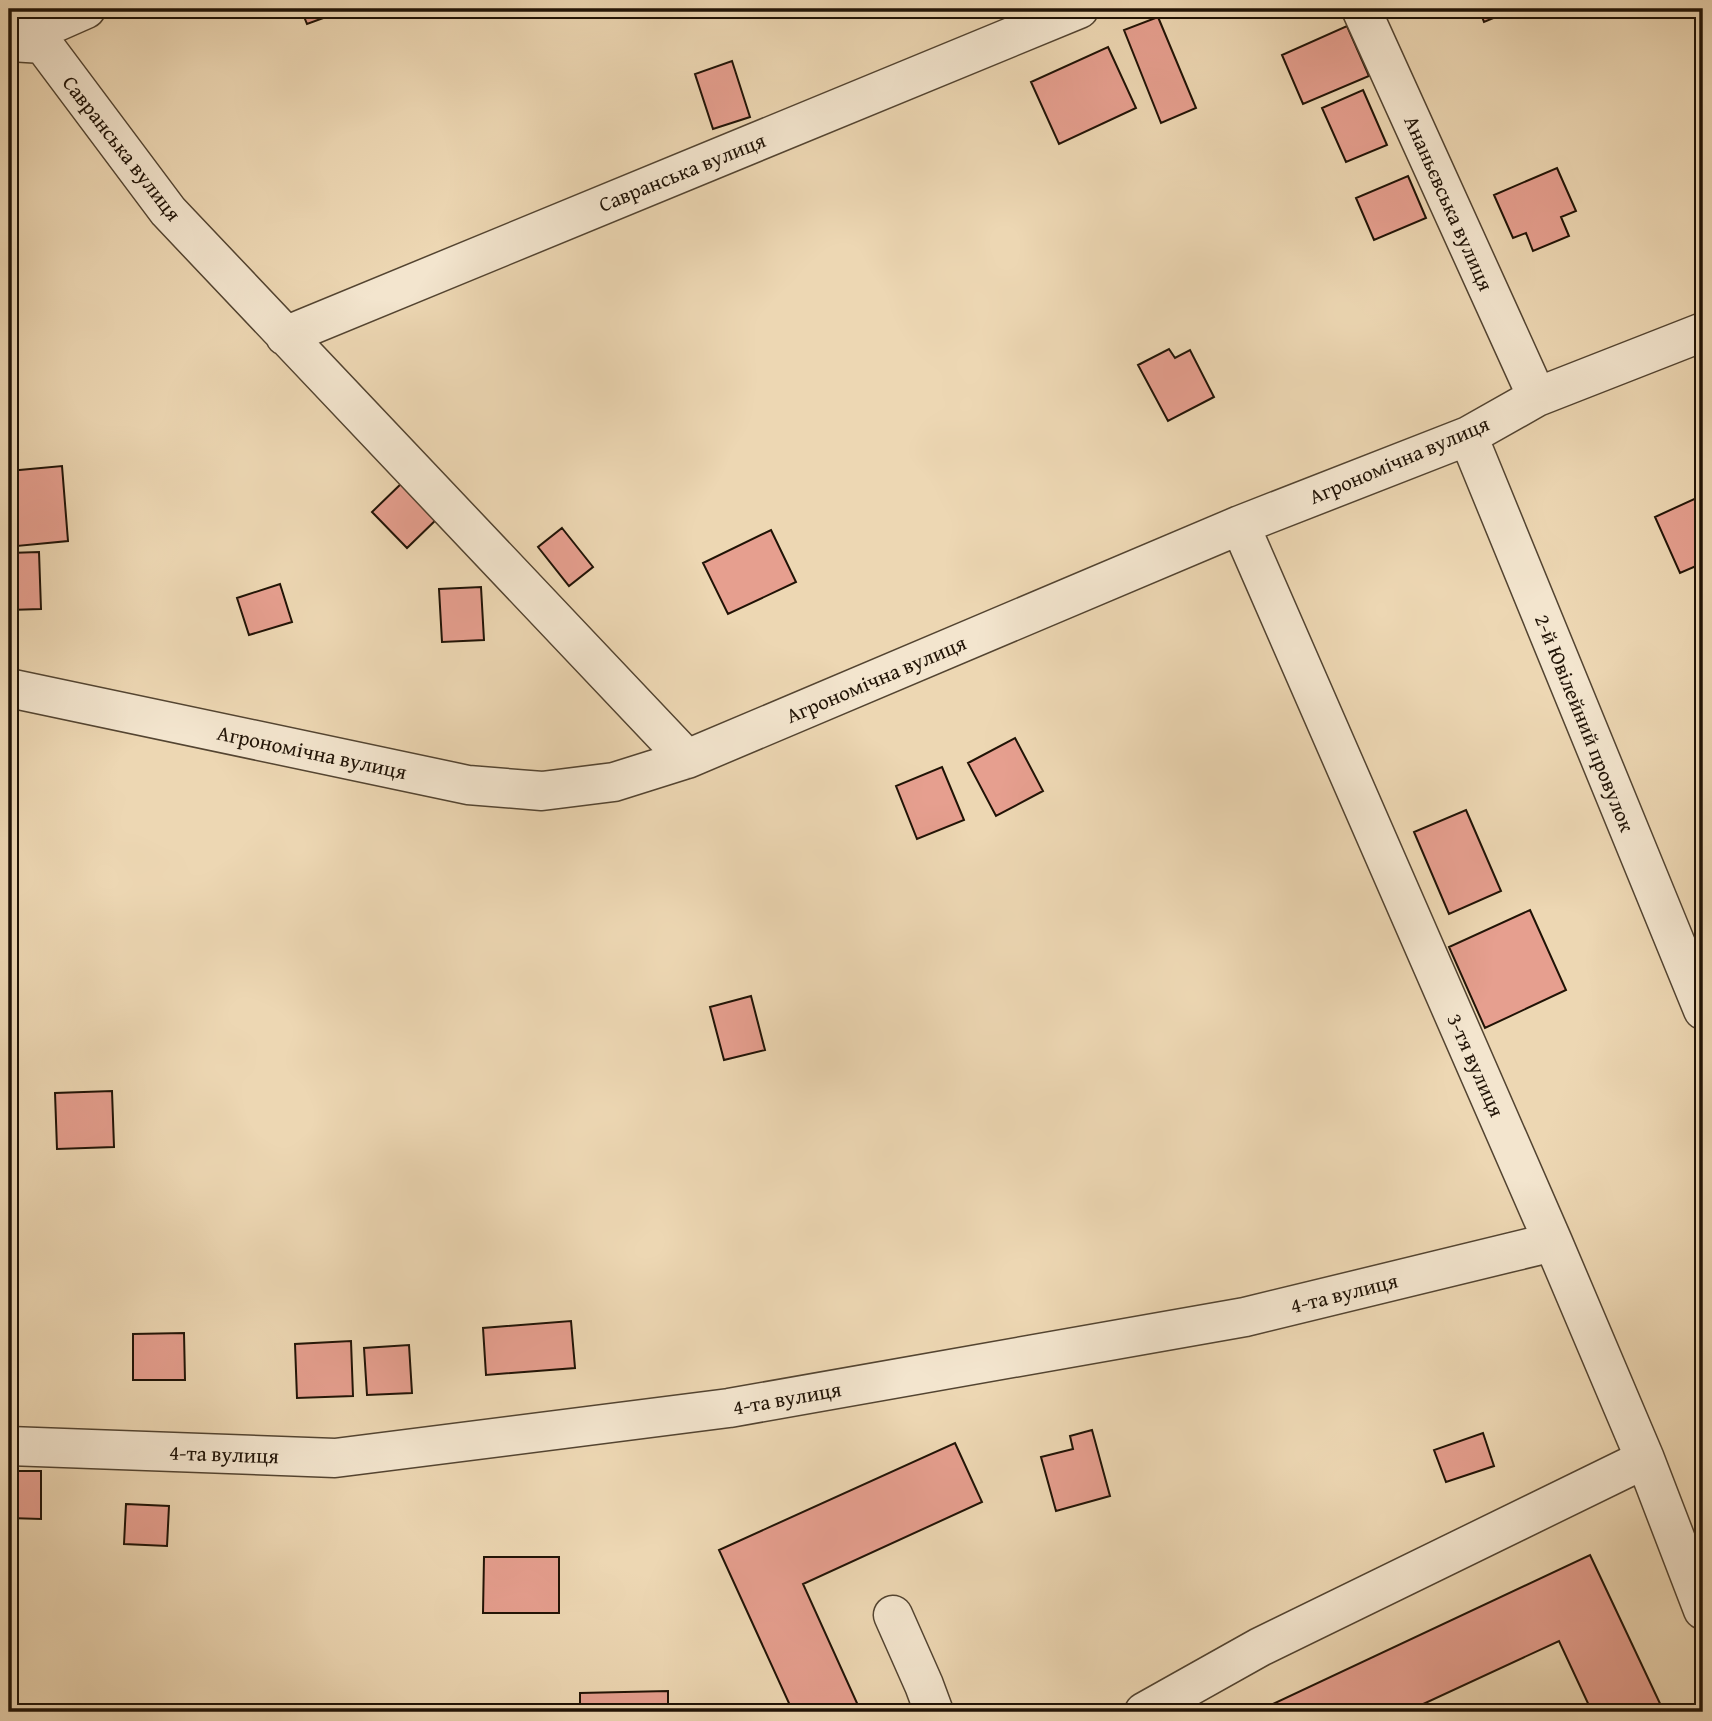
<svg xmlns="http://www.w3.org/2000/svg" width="1712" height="1721" viewBox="0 0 1712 1721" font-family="'Gentium Book Plus',serif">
	<rect width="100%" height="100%" fill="#edd7b3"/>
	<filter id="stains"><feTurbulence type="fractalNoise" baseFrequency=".00286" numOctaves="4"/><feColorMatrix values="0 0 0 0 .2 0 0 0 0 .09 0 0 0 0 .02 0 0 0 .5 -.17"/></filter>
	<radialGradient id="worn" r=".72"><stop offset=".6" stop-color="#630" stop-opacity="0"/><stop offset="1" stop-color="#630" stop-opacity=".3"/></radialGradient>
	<!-- building -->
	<path fill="#e69f8f" stroke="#201306" stroke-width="2" d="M301,9H348L307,24Z
		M1479,9H1515L1484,22Z
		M1158,17L1196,108L1161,123L1124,30Z
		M1347,26L1369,76L1303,104L1282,55Z
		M1108,47L1136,108L1059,144L1031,82Z
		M732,61L750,117L713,129L695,74Z
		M1363,90L1387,145L1346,162L1322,108Z
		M1557,168L1576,211L1561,217L1569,236L1533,251L1526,233L1513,238L1494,195Z
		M1408,176L1426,218L1374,240L1356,198Z
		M1169,349L1175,358L1190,350L1214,397L1168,421L1138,365Z
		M62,466L68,541L17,546L16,529L9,530V471Z
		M405,480L440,516L407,548L372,512Z
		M1703,495V563L1680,573L1655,517Z
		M562,528L593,567L569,586L538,547Z
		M771,530L796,582L728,614L703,563Z
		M39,552L41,609L9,610V553Z
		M280,584L292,622L249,635L237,598Z
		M481,587L484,640L442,642L439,589Z
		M1015,738L1043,791L996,816L968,763Z
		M942,767L964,820L917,839L896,786Z
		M1466,810L1501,891L1449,914L1414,832Z
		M1530,910L1566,990L1485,1028L1449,947Z
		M751,996L765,1050L724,1060L710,1007Z
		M112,1091L114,1147L57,1149L55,1093Z
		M571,1321L575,1368L486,1375L483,1328Z
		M184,1333L185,1380H133V1334Z
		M351,1341L353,1396L297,1398L295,1344Z
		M409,1345L412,1393L367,1395L364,1348Z
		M1092,1430L1110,1496L1056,1511L1041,1457L1073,1449L1070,1436Z
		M1483,1433L1494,1466L1446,1482L1434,1450Z
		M955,1443L982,1502L803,1584L861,1712H793L719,1550Z
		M9,1471H41V1519L9,1518Z
		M126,1504L169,1506L167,1546L124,1544Z
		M1590,1555L1664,1712H1592L1559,1641L1406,1712H1256Z
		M484,1557H559V1613H483Z
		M9,1637L16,1638L11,1707H9Z
		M668,1691V1712H580V1693Z"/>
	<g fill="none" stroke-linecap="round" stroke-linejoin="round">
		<!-- minor casing -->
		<g stroke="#534431" stroke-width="41">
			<path id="minor" d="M1361,9L1537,397
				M9,39L11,42L43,44L168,211L687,759
				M9,43L86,9
				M285,336L1079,9
				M1468,436L1703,1010
				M1240,525L1553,1242L1645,1459L1703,1610
				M9,688L468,785L542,791L614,782L687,759L1240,525L1468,436L1537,397L1703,332
				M9,1446L335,1458L729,1408L1245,1317L1553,1242
				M893,1615L924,1685L934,1712
				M1144,1712L1260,1647L1645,1459"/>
		</g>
		<!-- minor -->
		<use href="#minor" stroke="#f3e5ce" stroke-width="38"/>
	</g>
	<g text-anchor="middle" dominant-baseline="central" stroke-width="7" stroke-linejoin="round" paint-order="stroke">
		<!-- street labels -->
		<g font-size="21" fill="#201306" stroke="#f3e5ce">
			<text transform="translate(122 148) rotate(52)">Савранська вулиця</text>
			<text transform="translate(682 172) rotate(-22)">Савранська вулиця</text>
			<text transform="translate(1449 203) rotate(66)">Ананьєвська вулиця</text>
			<text transform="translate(1399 460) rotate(-23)">Агрономічна вулиця</text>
			<text transform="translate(876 679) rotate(-23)">Агрономічна вулиця</text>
			<text transform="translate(1585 723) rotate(68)">2-й Ювілейний провулок</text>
			<text transform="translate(312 752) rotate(12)">Агрономічна вулиця</text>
			<text transform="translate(1476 1065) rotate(66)">3-тя вулиця</text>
			<text transform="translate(1344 1293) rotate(-14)">4-та вулиця</text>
			<text transform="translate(787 1398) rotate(-10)">4-та вулиця</text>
			<text transform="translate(224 1454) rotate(2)">4-та вулиця</text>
		</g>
	</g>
	<!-- margin -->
	<rect width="1712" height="1721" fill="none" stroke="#edd7b3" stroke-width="35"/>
	<rect x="10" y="10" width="1691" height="1700" fill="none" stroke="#201306" stroke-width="3.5"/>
	<rect x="18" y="18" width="1677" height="1686" fill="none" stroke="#201306" stroke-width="2"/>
	<rect width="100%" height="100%" filter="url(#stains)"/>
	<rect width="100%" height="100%" fill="url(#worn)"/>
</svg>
